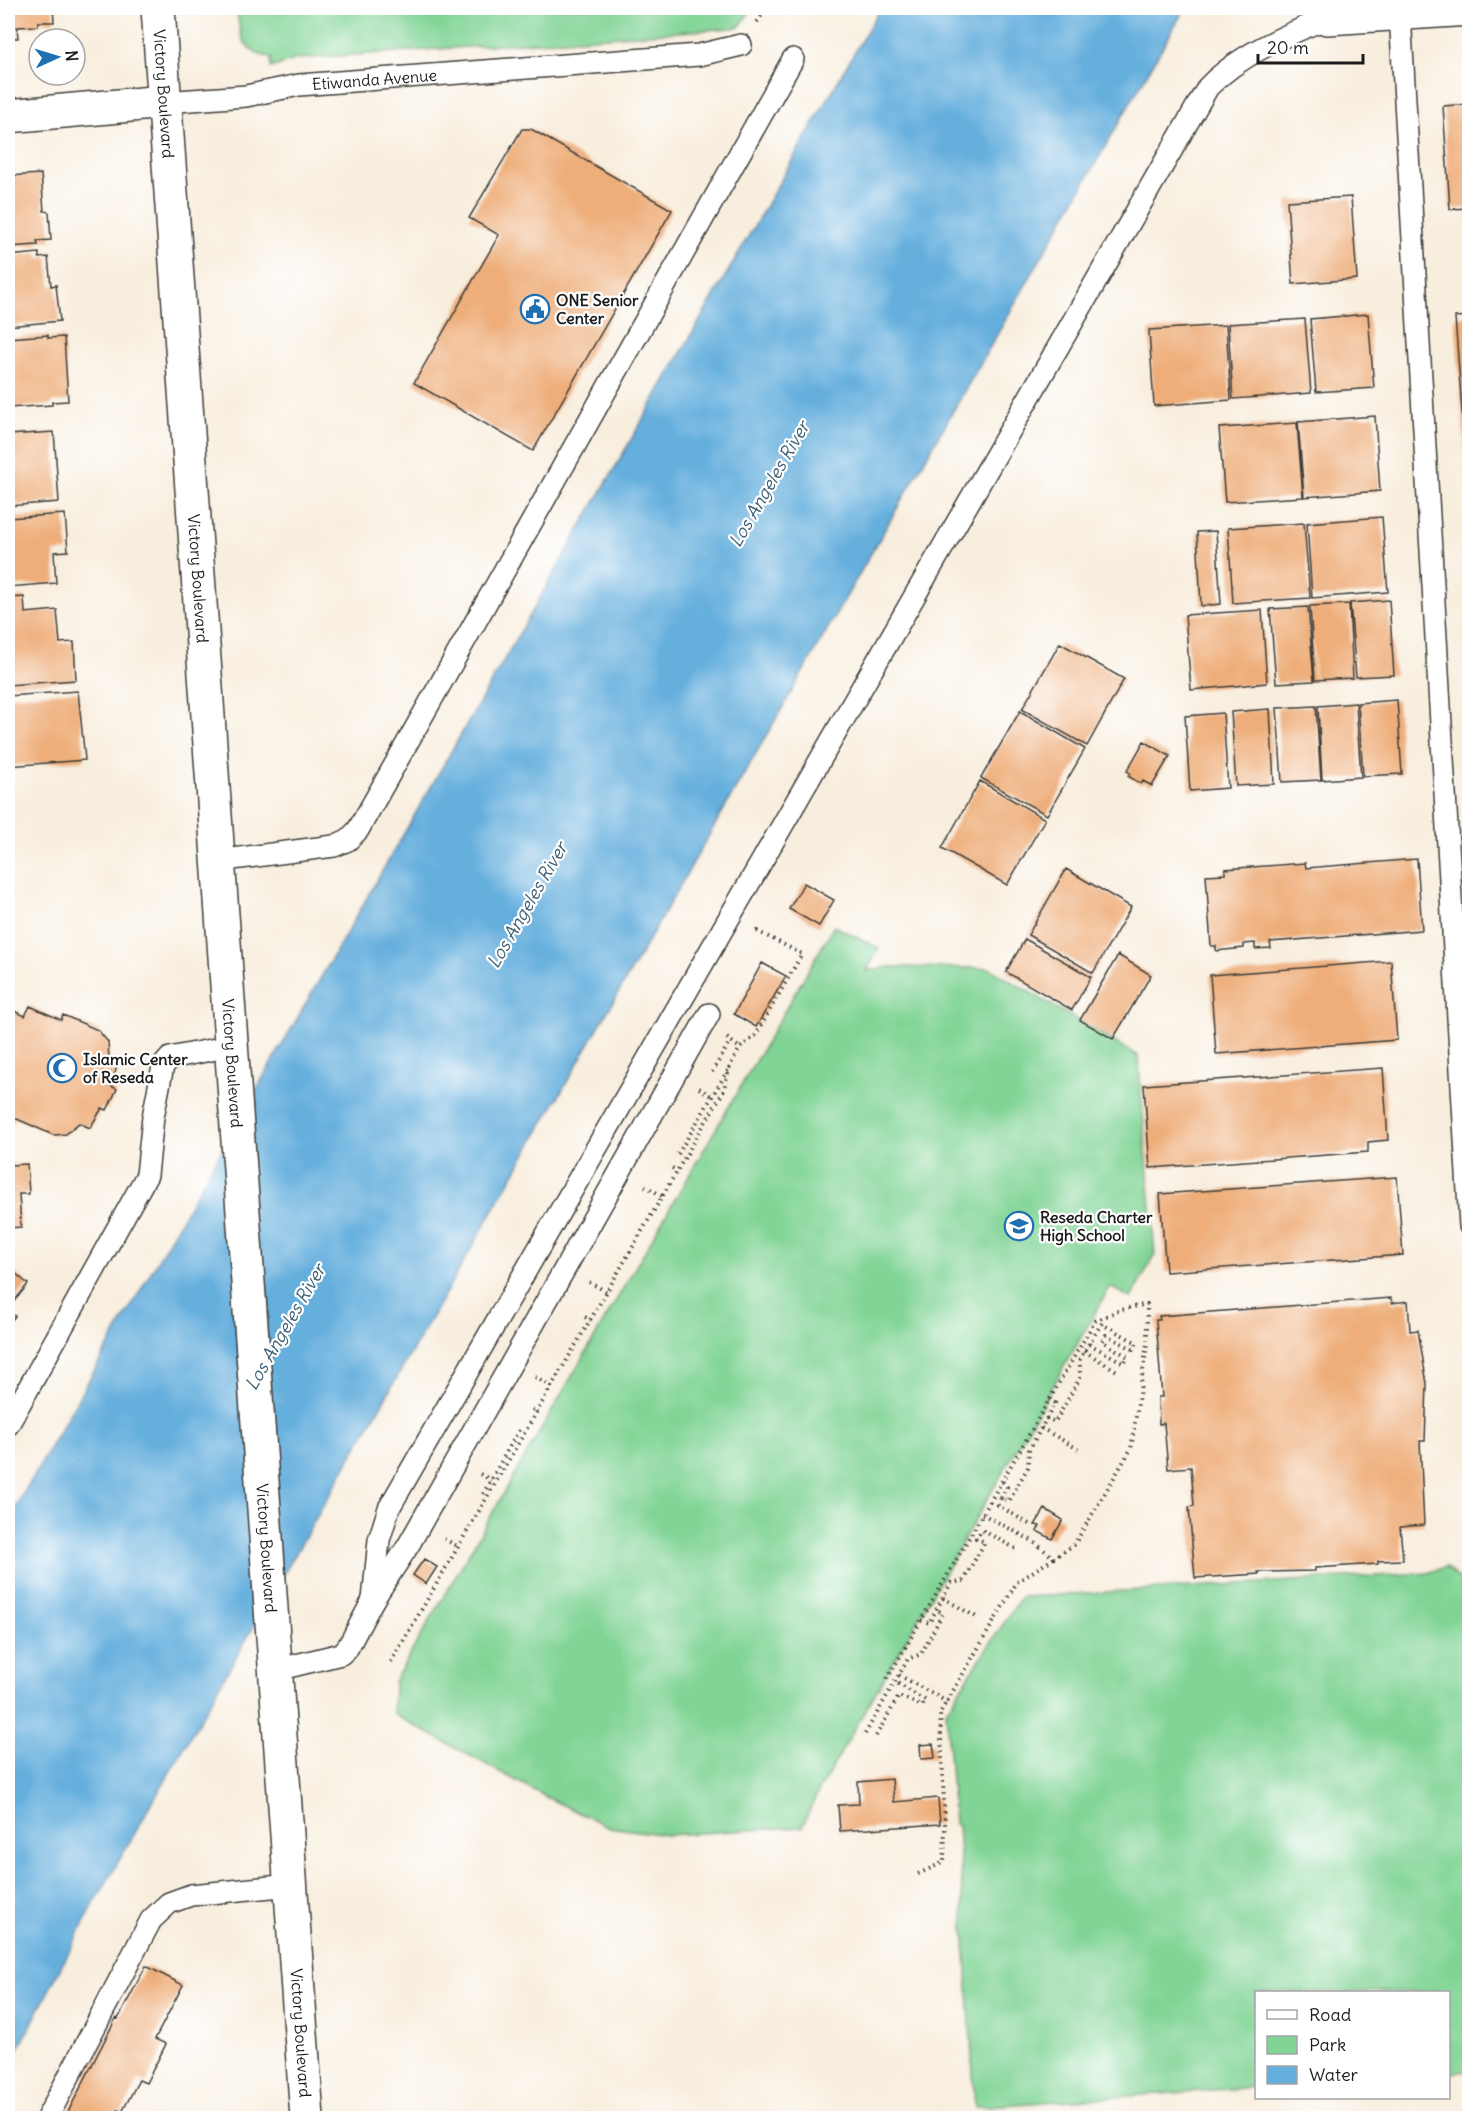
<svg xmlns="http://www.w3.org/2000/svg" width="1477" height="2126" viewBox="0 0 1477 2126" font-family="Delius,sans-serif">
	<rect width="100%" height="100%" fill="#fff"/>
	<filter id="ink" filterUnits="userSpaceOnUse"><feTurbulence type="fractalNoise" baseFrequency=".0167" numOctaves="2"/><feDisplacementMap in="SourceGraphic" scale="12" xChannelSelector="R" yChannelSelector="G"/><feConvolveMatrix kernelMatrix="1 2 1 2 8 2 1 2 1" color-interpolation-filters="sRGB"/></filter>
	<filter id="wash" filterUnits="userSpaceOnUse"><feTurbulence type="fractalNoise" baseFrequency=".008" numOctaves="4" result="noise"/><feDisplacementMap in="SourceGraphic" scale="24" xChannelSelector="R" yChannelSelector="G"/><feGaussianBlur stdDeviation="1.35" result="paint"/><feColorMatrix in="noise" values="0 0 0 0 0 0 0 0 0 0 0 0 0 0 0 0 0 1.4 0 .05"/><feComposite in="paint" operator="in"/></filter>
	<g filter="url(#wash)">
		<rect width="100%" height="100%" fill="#f8eede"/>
		<!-- green -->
		<path fill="#81d495" stroke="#4e7858" stroke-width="1.5" d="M237,8H752L740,26L733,28L297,59L271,68V57C241,54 239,32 237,8Z
			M834,926L879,948L867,971L888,967L989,968L1138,1056L1155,1255L1131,1298L1110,1287L818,1792L802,1827L666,1835L609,1827L550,1799L393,1714L394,1682Z
			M1445,1567L1461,1580L1470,1733L1469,2071L1449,2073L1448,1992H1256V2087L975,2107L958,1824H954L946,1711L1021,1597L1428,1573Z"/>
		<!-- water -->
		<path fill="#65afdd" stroke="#40667c" stroke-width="1.5" d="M880,8H1185L94,1904L8,2069V1520Z"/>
		<g id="blocks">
			<!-- building -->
			<path fill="#eead79" d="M8,8H53L54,22H38V26L17,27L18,38H8Z
				M1470,104V208L1450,209L1443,106Z
				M522,129H531L672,210L533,451L414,383L499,235L469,218Z
				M41,174L44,211L49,212L51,240L37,241L38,245L8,247V176Z
				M1351,197L1357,279L1293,284L1287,201Z
				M39,253V258L48,257L51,286L56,285L60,321L8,326V256Z
				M1368,314L1374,388L1316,392L1310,319Z
				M1470,316V493H1468L1455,317Z
				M1305,319L1311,393L1233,399L1228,324Z
				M1226,325L1231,400L1154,406L1149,330Z
				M48,335V338L64,337L68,401L52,402V405L8,408V338Z
				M1375,416L1380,491L1304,497L1298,422Z
				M1297,423L1303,497L1225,502L1219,428Z
				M54,432L59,502L8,506V435Z
				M65,514L68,551L54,552L56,583L8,587V518Z
				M1382,517L1388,592L1312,598L1307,523Z
				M1304,523L1310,598L1233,603L1228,528Z
				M1216,531L1221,604L1201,606L1197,532Z
				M24,597L25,613L57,610L60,643L74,642L76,680L8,685V598Z
				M1389,600L1394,675L1356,677L1350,603Z
				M1349,604L1353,678L1315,680L1310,606Z
				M1308,607L1314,681L1276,683L1270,609Z
				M1262,610L1267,683L1191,690L1185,615Z
				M1060,643L1124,679L1087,746L1022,709Z
				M78,691L85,760L8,766V696Z
				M1397,700L1402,774L1363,776L1358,703Z
				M1356,703L1361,777L1322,780L1318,706Z
				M1316,706L1321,780L1282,782L1277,708Z
				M1270,709L1274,784L1236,786L1231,712Z
				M1020,711L1085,749L1047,815L981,778Z
				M1223,713L1228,788L1190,791L1185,716Z
				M1144,741L1170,756L1152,786L1143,781L1141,784L1128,776L1130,773L1127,771Z
				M980,781L1045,819L1007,885L942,848Z
				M1417,859L1422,930L1270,942L1271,948L1255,949V943L1244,944V948L1216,951V946H1211L1206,875L1225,874V869L1305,863L1306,868Z
				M1066,869L1131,907L1093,973L1028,935Z
				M804,883L834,900L819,926L789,909Z
				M1025,939L1091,977L1072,1010L1006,972Z
				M1118,955L1151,975L1113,1039L1080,1020Z
				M1391,961L1397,1040L1216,1054L1210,975Z
				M762,963L786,976L756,1027L734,1014Z
				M30,1006L61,1020L63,1015L98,1030L108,1042L109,1059L118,1063L111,1086L117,1089L107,1110L102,1108L90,1128L79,1123L66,1134L53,1135L15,1118L8,1136V1013L12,1015L14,1011L25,1016Z
				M1383,1068L1388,1140L1368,1142V1152L1150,1168L1144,1085Z
				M8,1161H11V1165L27,1164L29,1194H19L21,1227L8,1228Z
				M1397,1177L1403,1255L1166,1272L1160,1194Z
				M8,1267L28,1284L8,1309Z
				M1391,1298L1392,1303L1408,1301L1410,1331L1418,1330L1427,1384L1425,1441H1420L1424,1525L1400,1527L1403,1560L1378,1561V1564L1315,1568V1571L1258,1572L1259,1574L1195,1578L1189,1507L1194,1506L1191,1467L1168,1469L1164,1423L1159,1424L1158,1397H1162L1156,1320H1160L1159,1316Z
				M8,1310L15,1316L8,1325Z
				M1045,1509L1063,1520L1052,1539L1037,1531L1040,1526L1035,1525Z
				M424,1559L437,1567L426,1584L413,1575Z
				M933,1744L935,1758L921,1759L920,1745Z
				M892,1779L894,1802L938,1798L940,1824L840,1831L838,1805L859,1804L858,1782Z
				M146,1966L183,1985L155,2039L166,2044L146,2083L139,2080L122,2112L118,2110L114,2118H65L116,2018L118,2019Z"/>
		</g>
	</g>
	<g filter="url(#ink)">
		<use href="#blocks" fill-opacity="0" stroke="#3d3c39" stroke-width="1.5"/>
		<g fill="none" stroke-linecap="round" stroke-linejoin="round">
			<!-- lane casing -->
			<g stroke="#3d3c39" stroke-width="24">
				<g id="lane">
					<path d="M1400,14L1470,1226"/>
					<path id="s1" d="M164,102L246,96L299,85L699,55L741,45"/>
					<path d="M217,861L334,846L348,840L358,830L793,59"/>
					<path d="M8,1425L147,1175L153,1117L163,1066L170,1058L231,1046"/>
					<path d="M373,1600L379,1540L389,1508L1208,87C1239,55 1286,35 1327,18"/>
					<path d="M276,1670L341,1654L348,1647L373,1600L408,1546L709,1014"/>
					<path d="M47,2118L151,1920L169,1903L191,1895L291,1885"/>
				</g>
			</g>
			<!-- street casing -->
			<g stroke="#3d3c39" stroke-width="36">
				<path id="street" d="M1327,18L1470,9
					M8,116L164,102"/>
			</g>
			<!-- primary casing -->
			<g stroke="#3d3c39" stroke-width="36">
				<g id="primary">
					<path id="s2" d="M158,8L307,2118"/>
				</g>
			</g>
			<!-- path -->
			<path stroke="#3d3c39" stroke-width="4" stroke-dasharray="1.5 4.5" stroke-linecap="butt" d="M757,22L767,8
				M727,1038L740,1048
				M712,1072L730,1042
				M699,1088L711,1096
				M678,1154L728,1070
				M672,1168L677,1171
				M645,1186L662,1196
				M589,1282L607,1292
				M585,1317L591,1320
				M1089,1344L1124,1363L1128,1357L1102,1341L1106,1335L1133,1349L1137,1343L1102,1324
				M1084,1351L1117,1371
				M535,1377L552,1387
				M532,1409L538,1412
				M1046,1418L1055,1422L1080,1378V1360L1084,1351L1102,1323
				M1041,1428L1078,1449
				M480,1474L491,1480
				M483,1494L520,1428
				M1001,1498L1007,1487L1002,1481
				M1029,1524L998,1505L1001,1498L1009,1501L1028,1467L1029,1450L1055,1403L1049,1400
				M444,1539L459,1547
				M943,1598L978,1618
				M921,1620L929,1623L951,1583L963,1581L985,1542L976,1538L982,1530L1018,1550
				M391,1662L723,1092L730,1066L740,1048L755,1036L802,954L757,931L755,935
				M899,1675L947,1702
				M887,1679L1095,1321L1120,1310L1147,1304V1344L1131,1449L1074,1545L1054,1558L1031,1540L982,1514
				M865,1734L908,1659L921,1654L943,1613L937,1610
				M876,1736L899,1696L922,1706L925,1700L895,1682
				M918,1874L944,1862L945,1825L940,1713L1017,1582L1054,1558"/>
			<!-- lane -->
			<use href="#lane" stroke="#fff" stroke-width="21"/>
			<!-- street -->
			<use href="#street" stroke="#fff" stroke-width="33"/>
			<!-- primary -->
			<use href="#primary" stroke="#fff" stroke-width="33"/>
		</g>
	</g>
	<!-- icons -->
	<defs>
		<g id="civic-ring" transform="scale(1.5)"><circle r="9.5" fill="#fff" stroke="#1f6fb2" stroke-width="1.5"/><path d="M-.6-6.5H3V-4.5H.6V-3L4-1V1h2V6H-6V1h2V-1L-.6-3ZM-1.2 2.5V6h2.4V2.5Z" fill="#1f6fb2"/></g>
		<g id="mosque-ring" transform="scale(1.5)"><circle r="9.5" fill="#fff" stroke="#1f6fb2" stroke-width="1.5"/><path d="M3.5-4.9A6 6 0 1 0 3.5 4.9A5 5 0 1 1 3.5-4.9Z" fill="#1f6fb2"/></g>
		<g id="school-ring" transform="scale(1.5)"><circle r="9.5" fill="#fff" stroke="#1f6fb2" stroke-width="1.5"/><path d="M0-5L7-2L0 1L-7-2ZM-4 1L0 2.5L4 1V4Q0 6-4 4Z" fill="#1f6fb2"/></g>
	</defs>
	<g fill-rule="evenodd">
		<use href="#civic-ring" x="535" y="309"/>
		<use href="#mosque-ring" x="62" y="1068"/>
		<use href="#school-ring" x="1019" y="1226"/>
	</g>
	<g text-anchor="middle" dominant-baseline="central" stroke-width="4.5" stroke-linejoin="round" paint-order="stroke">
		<!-- street labels -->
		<g font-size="16" fill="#1c1c1c" stroke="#fff">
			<text stroke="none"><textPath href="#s1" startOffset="212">Etiwanda Avenue</textPath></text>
			<text stroke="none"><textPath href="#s2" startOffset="86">Victory Boulevard</textPath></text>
			<text stroke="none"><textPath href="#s2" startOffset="572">Victory Boulevard</textPath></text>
			<text stroke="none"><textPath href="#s2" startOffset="1058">Victory Boulevard</textPath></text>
			<text stroke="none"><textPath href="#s2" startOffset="1544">Victory Boulevard</textPath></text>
			<text stroke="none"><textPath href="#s2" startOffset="2030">Victory Boulevard</textPath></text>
		</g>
		<!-- poi labels -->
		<g font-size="16" font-weight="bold" fill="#1c1c1c" stroke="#fff" text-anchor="start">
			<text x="556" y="300">ONE Senior<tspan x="556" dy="18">Center</tspan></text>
			<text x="83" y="1059">Islamic Center<tspan x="83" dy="18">of Reseda</tspan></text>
			<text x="1040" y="1217">Reseda Charter<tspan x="1040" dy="18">High School</tspan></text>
		</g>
		<!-- water labels -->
		<g font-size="18" font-style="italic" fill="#3d5e73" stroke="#fff">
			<text transform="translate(769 484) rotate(-60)">Los Angeles River</text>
			<text transform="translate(527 905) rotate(-60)">Los Angeles River</text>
			<text transform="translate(285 1327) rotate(-60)">Los Angeles River</text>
		</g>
	</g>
	<!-- margin -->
	<rect width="1477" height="2126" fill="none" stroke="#fff" stroke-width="30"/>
	<!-- legend -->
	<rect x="1255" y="1991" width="195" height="108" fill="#ffffff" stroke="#a4a4a4" stroke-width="1.5"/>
	<rect x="1267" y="2010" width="30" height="9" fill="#ffffff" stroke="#a4a4a4" stroke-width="1.5"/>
	<text x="1309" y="2021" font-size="18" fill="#1c1c1c">Road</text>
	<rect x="1267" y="2036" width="30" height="18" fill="#81d495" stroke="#a4a4a4" stroke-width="1.5"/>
	<text x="1309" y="2051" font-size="18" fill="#1c1c1c">Park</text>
	<rect x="1267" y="2066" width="30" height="18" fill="#65afdd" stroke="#a4a4a4" stroke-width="1.5"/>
	<text x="1309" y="2081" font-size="18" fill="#1c1c1c">Water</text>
	<!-- north arrow -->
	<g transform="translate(57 57) rotate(86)"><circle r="28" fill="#ffffff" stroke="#a4a4a4" stroke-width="1.5"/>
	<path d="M0-4.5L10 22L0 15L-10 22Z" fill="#1f6fb2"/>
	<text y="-9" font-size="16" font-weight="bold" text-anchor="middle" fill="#1c1c1c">N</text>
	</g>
	<!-- scale -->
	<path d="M1258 54v9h105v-9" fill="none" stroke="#1c1c1c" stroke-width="3"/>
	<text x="1267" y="54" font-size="18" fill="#1c1c1c" stroke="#ffffff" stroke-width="4.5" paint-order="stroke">20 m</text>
</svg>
